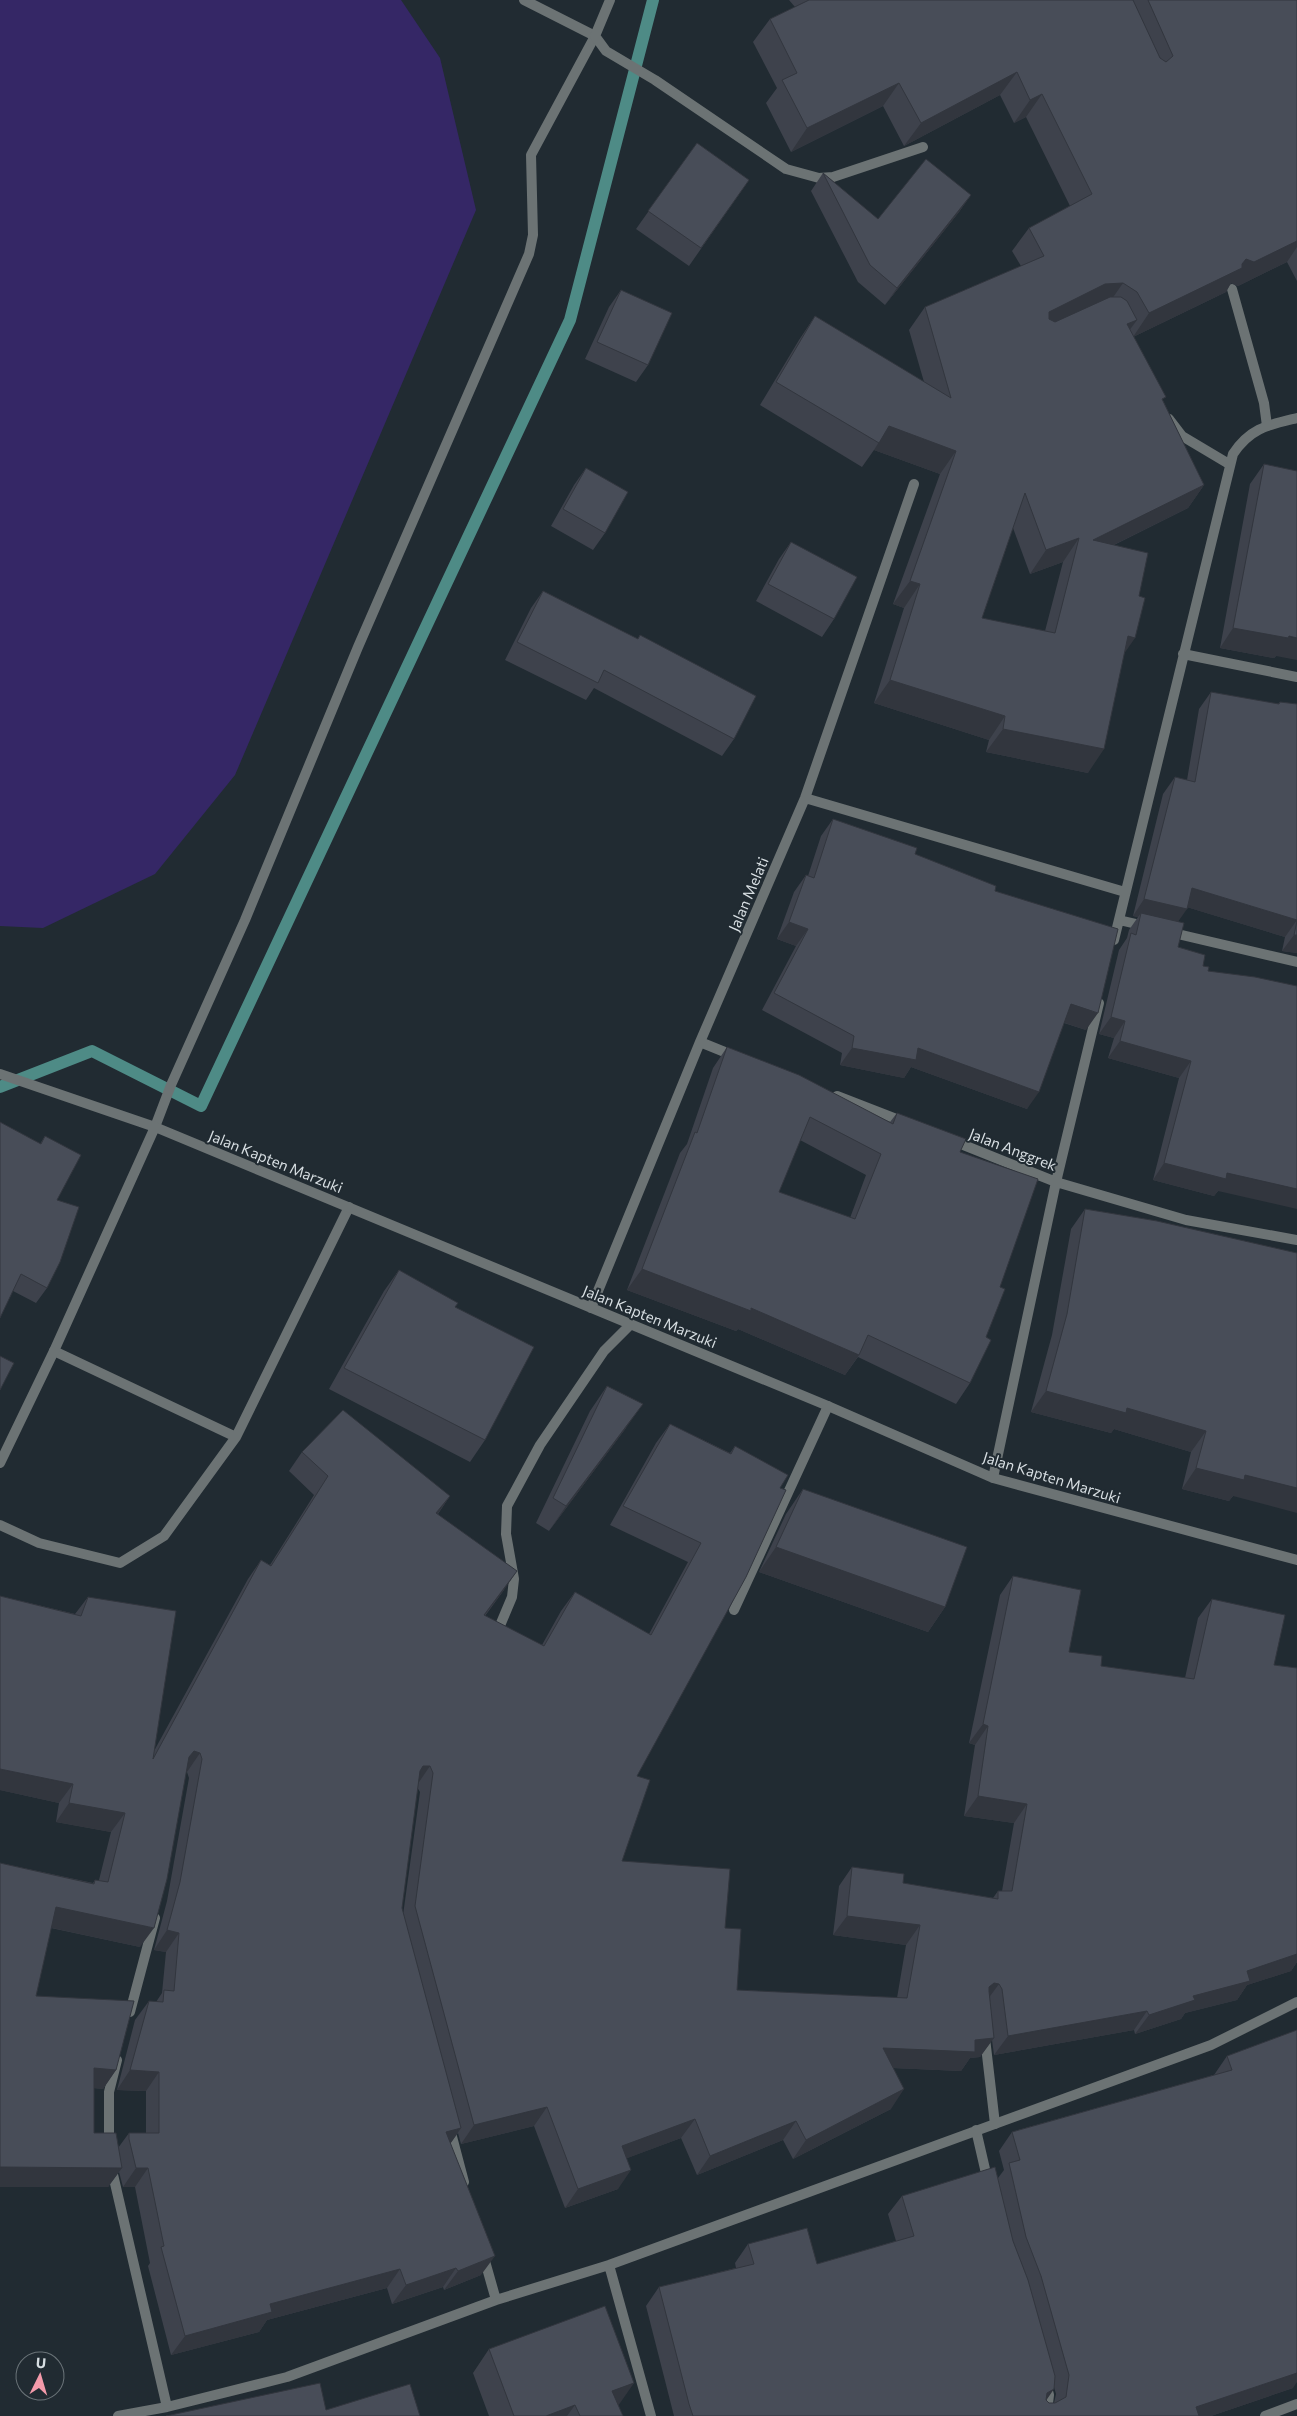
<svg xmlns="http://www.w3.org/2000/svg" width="1297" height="2416" viewBox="0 0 1297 2416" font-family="Commissioner,sans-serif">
	<rect width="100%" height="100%" fill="#212b32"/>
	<!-- green -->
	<path fill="#352766" d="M0,0H401L440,58L476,210L235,775L155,874L43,928L0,926Z"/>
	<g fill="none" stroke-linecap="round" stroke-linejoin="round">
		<!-- stream -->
		<path stroke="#4e8b86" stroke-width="12" d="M0,1087L92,1051L201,1106L570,320L653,0"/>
		<!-- lane -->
		<path stroke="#6c7374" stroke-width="10" d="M1232,289L1264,403L1267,426
			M155,1127L171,1085L245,920L358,647L529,254L533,235L531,155L595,36L524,0
			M54,1351L236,1437
			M0,1525L39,1543L120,1563L164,1536L236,1437L349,1207
			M734,1610L828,1406
			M985,2038L995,2124"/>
		<!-- street -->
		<path stroke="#6c7374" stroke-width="10" d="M610,0L595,36L606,51L655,80L786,169L819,178L833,177L923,147
			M1169,419L1182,436L1229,464
			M1183,654L1297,677
			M805,798L1125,892
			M1119,920L1145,926
			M1169,932L1297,962
			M1114,940L1233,454C1250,428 1268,425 1297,418
			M700,1042L737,1057
			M0,1074L155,1127L828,1406L993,1478L1297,1560
			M837,1096L904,1122
			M951,1140L1056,1182L1186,1220L1297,1240
			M591,1308L700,1042L805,798L914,484
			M0,1463L54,1351L155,1127
			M993,1478L1056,1182L1099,1003
			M496,1635L512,1597L514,1579L506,1534L507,1506L540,1445L604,1351L631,1324
			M130,2012L155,1918
			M450,2129L464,2182
			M976,2130L988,2182
			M109,2145V2092L117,2060
			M111,2166L167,2407
			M483,2254L496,2300
			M609,2265L651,2416
			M118,2416L167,2407L287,2377L496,2300L609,2265L1211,2045L1297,2002
			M1039,2416L1047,2412L1049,2395L1046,2383
			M1265,2416L1297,2404"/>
	</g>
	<!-- wall -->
	<path fill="#3e424c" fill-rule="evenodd" d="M789,0H1297V281L1287,262L1238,286L1231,283L1226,292L1133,337L1163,401L1204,485L1188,508L1114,545L1124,654L1088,773L986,752L989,740L874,703L904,608L893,604L940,474L874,450L862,467L760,405L799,340L815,316L924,382L909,330L925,307L1021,266L1012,251L1029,228L1070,206L1026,117L1014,123L1000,95L904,146L883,106L791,152L766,103L777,88L753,42L770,19L795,7ZM1013,528L1030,574L1063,562L1045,631L982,618Z
		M697,143L749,180L689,266L636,229Z
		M823,173L878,219L971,195L959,212L885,305L858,282L811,191Z
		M621,290L648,365L636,382L585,359L609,307Z
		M1264,464L1276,656L1274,658L1220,648L1250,484Z
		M586,468L605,533L593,550L551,526L574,485Z
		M791,542L834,619L822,637L756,601L779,559Z
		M543,591L638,639L640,635L734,739L722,756L594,688L586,700L505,660L531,608Z
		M1211,692L1278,704L1280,702L1297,704V953L1282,951L1285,937L1187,907L1178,921V947L1203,966L1208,971L1218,1191L1214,1196L1153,1180L1179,1078L1108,1058L1114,1038L1099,1034L1119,950L1127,938L1129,930L1138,917L1133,916L1163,794L1175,777L1187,780L1199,709Z
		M833,819L915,854L995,891L1086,1030L1064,1023L1027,1109L911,1067L904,1078L840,1065L842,1053L762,1010L796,946L777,939L794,892L806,875L808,876L821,836Z
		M727,1047L890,1122L897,1113L960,1152L1000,1287L986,1337L970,1383L956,1404L858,1357L845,1375L738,1329L736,1331L627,1290L680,1153L687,1144L713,1068ZM800,1140L866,1175L850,1218L779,1192Z
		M45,1136L57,1200L47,1288L36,1303L13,1291L40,1144Z
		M1085,1209L1157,1221L1233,1496L1229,1501L1182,1489L1191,1452L1114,1429L1111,1433L1031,1412L1052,1335L1071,1229Z
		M399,1270L455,1307L485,1440L470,1462L329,1389L384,1291Z
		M607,1386L626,1428L549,1531L536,1523L590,1411Z
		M670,1424L730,1453L735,1446L780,1488L637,1776L622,1861L725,1928L737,1990L897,1998L906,1945L833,1935L839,1886L852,1867L903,1883L993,1898L998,1891H1002L1014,1823L964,1816L975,1745L969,1743L1000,1595L1013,1576L1069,1652L1101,1666L1185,1678L1198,1618L1212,1599L1274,1665L1297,1668V1962L1291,1971L1247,1985L1237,2000L1185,2013L1181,2019L1135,2034L1134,2030L994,2055L992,2040L980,2057L970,2058L961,2071L893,2068L891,2109L793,2159L783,2140L697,2175L681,2138L627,2158L618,2189L565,2208L534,2126L461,2144L458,2133L450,2144L481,2275L444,2290L443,2287L392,2304L387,2288L267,2320L259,2332L171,2355L148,2266L150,2263L135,2187H123L119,2172L108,2187H0V1863L93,1883L95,1880H99L111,1832L56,1822L59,1803L0,1790V1596L75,1614L88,1597L154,1751L248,1579L261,1560L270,1565L314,1495L289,1471L302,1452L450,1496L438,1514L504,1590L485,1616L542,1645L561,1611L575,1592L649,1634L688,1562L610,1525L656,1443ZM186,1772H187L189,1778L167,1901L154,1950L166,1952L162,1993L156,2002L149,2001L135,2020L117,2090L146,2091V2133H129L118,2148L94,2133V2088L103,2089L116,2070L36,1996L51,1928L140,1947ZM417,1787L420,1792L403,1915L402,1908Z
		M803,1489L945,1607L928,1632L759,1572L786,1514Z
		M1297,2030L1293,2388L1211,2416H674L646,2306L659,2287L736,2268L735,2263L748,2244L817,2264L896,2241L888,2214L902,2196L998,2178L1004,2170L999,2151L1012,2132L1214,2075L1227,2056ZM1054,2387L1056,2394L1054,2403H1049L1046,2400Z
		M489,2349L618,2405L623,2416H489L473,2373Z"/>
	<!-- shaded-wall -->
	<path fill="#32363e" d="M1017,72L1000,95L904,146L921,123Z
		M899,83L883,106L791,152L807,128Z
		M1042,94L1026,117L1014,123L1030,100Z
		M971,195L959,212L885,305L897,288Z
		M1297,241V247L1287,262L1238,286L1231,283L1226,292L1133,337L1149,313L1242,264L1246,259Z
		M1123,283L1107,306L1033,336L1049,312L1105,284Z
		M1137,320L1120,343L1127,324Z
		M889,426L956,451L940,474L874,450Z
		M1204,485L1188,508L1077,563L1093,540Z
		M1079,538L1063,562L1030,574L1046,550Z
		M910,581L920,584L904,608L893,604Z
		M1233,628L1297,638V660L1276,656L1274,658L1220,648Z
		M1128,636L1135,638L1119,661Z
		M890,680L1005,716L989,740L874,703Z
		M1003,729L1104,749L1088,773L986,752Z
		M1192,888L1297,920L1285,937L1180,905Z
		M1144,899L1187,909L1175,926L1141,913L1138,917L1133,916Z
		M789,922L808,929L796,946L777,939Z
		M1294,935H1297V953L1282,951Z
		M1071,1004L1098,1013L1086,1030L1059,1021Z
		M1111,1017L1125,1021L1114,1038L1099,1034Z
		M1120,1041L1191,1061L1179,1078L1108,1058Z
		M852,1048H918L1039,1092L1027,1109L911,1067L904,1078L840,1065Z
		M1164,1163L1227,1173L1297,1189V1209L1218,1191L1214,1196L1153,1180Z
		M642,1269L751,1308L859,1355L845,1375L738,1329L736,1331L627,1290Z
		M1046,1391L1127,1408L1206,1431L1191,1452L1114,1429L1111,1433L1031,1412Z
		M643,1404L626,1428L549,1531L566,1506Z
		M1196,1468L1245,1475L1297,1488V1513L1233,1496L1229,1501L1182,1489Z
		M450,1496L436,1516V1513Z
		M776,1547L945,1607L928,1632L759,1572Z
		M517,1571L504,1590L470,1634L484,1615Z
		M983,1724L988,1726L975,1745L969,1743Z
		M194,1751L200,1753L187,1772L180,1770L189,1757Z
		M423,1766H430L417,1785H410Z
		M0,1769L73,1784L59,1803L0,1790Z
		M978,1796L1027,1804L1014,1823L964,1816Z
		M69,1803L125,1813L111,1832L56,1822Z
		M56,1907L154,1928L140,1947L43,1926Z
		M847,1916L920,1925L906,1945L833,1935Z
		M167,1930L179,1933L166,1952L154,1950Z
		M1297,1944V1962L1291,1971L1247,1985L1237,2000L1185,2013L1181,2019L1135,2034L1149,2015L1247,1971Z
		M994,1983L999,1984L985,2003L989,1987Z
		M1147,2011L1134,2030L994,2055L1008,2036Z
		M994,2038L980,2057L970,2058L961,2071L869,2067L883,2048L975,2040Z
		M94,2068L116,2070L103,2089L80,2087Z
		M130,2070L159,2072L146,2091L117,2090Z
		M904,2089L891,2109L793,2159L806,2140Z
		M547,2107L534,2126L461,2144L474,2125Z
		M695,2119L681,2138L609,2165L622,2146Z
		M796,2121L783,2140L697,2175L710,2156Z
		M461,2128L448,2147L446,2132Z
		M0,2167L122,2168L108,2187H0Z
		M136,2168H148L135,2187H123Z
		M631,2170L618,2189L565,2208L578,2189Z
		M495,2256L481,2275L444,2290L458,2271Z
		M456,2268L443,2287L392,2304L406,2285Z
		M400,2269L387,2288L267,2320L259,2332L171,2355L185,2336L270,2304Z
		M1297,2373V2382L1293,2388L1211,2416H1189L1196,2407Z
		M634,2383L618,2406L612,2391Z
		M1054,2389L1041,2408L1047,2393Z
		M575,2405L567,2416H546Z"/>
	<!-- building -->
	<path fill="#484d58" stroke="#32363e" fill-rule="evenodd" d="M809,0H1133L1160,58L1166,62L1173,56L1148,0H1297V241L1254,262L1246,259L1242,264V268L1149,313L1137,292L1123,283L1105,284L1049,312V319L1055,322L1110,297H1121L1127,301L1137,320L1127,324L1166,397L1162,399L1204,485L1093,540L1148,553L1139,596L1145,598L1135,638L1128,636L1104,749L1003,729L1005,716L890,680L920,584L910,581L956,451L889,426L879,443L776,382L815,316L951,398L925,307L1044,256L1029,228L1092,194L1042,94L1030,100L1017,72L921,123L899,83L807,128L782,80L797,73L770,19ZM1025,493L1046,550L1079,538L1055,633L982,618Z
		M697,143L749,180L701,248L648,211Z
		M926,159L971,195L897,288L870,265L823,173L878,219Z
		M621,290L672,313L648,365L597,342Z
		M1264,464L1297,471V638L1289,636L1288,638L1233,628Z
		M586,468L628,492L605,533L563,509Z
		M791,542L857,577L834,619L768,584Z
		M543,591L638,639L640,635L756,696L734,739L604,670L598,683L517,642Z
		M1211,692L1279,704L1280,702L1297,704V920L1192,888L1187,909L1144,899L1175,777L1195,782Z
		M833,819L917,848L915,854L996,886L995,891L1118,929L1098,1013L1071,1004L1039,1092L918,1048L916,1060L852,1048L854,1036L774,993L808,929L789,922L806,875L814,878Z
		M1141,913L1184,923L1178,947L1205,955L1203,966L1209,967L1208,971L1255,977L1297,986V1189L1227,1173L1226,1179L1164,1163L1191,1061L1120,1041L1125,1021L1111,1017L1131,933L1136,935Z
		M1297,921V935H1294Z
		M727,1047L799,1075L893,1124L897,1113L966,1139L960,1152L1038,1179L1000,1287L1005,1289L986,1337L991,1340L970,1383L868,1335L859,1355L751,1308V1311L642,1269L695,1132L697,1133ZM810,1117L881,1154L855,1219L779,1192Z
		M0,1122L41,1144L45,1136L81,1155L57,1200L79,1207L60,1262L47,1288L21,1274L0,1318Z
		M1085,1209L1157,1221L1297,1253V1488L1245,1475L1244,1480L1196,1468L1206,1431L1127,1408L1126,1413L1046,1391L1067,1314Z
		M399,1270L458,1303L455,1307L534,1347L485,1440L344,1368Z
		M0,1356L14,1363L0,1390Z
		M607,1386L643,1404L566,1506L553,1498Z
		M343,1410L450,1496L436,1513L517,1571L484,1615L544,1646L575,1592L651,1635L701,1543L623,1506L670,1424L731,1454L735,1446L788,1475L780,1488L786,1490L746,1577L637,1776L650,1780L622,1861L730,1869L725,1928L741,1929L737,1990L907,1998L920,1925L847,1916L852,1867L904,1874L903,1883L998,1899V1891H1012L1027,1804L978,1796L988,1726L983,1724L1013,1576L1081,1590L1069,1652L1102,1656L1101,1666L1194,1679L1212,1599L1285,1615L1274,1665L1297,1668V1954L1247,1971L1250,1981L1193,1996L1195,2000L1149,2015L1147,2011L1008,2036L1002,1989L999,1984L994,1983L989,1987V1991L994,2038L975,2040V2052L883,2048L904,2089L806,2140L796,2121L710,2156L695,2119L622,2146L631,2170L578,2189L547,2107L474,2125L415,1906L433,1773L430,1766H423L420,1771L402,1908L461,2128L446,2132L495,2256L458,2271L456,2268L406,2285L400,2269L270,2304L272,2312L185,2336L161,2247L164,2246L148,2168H136L129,2139V2133H159V2072L130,2070L149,2001L163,2002L164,1990L174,1991L179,1933L167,1930L180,1882L202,1759L200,1753L194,1751L189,1757L167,1879L154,1928L56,1907L36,1996L134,2001L116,2070L94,2068V2133H116L122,2168L0,2167V1863L94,1884L95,1880L108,1882L125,1813L69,1803L73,1784L0,1769V1596L81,1616L88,1597L176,1611L153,1759L261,1560L271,1566L328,1476L302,1452Z
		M803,1489L967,1547L945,1607L776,1547Z
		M1297,2030V2373L1196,2407L1199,2416H693L689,2404L659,2287L754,2264L748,2244L807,2228L817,2264L914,2236L902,2196L995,2167L1013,2241L1028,2280L1055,2376L1054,2389L1047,2393L1046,2400L1049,2403H1055L1066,2397L1069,2375L1041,2276L1026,2237L1009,2163L1020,2160L1012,2132L1232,2070L1227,2056Z
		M605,2306L634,2383L612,2391L623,2416H580L575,2405L546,2416H514L489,2349Z
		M320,2383L326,2410L410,2384L420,2416H166Z"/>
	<g text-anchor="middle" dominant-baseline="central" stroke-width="4" stroke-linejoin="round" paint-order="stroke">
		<!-- street labels -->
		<g font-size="15" fill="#d7dee2" stroke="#212b32">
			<text transform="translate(748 894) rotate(-67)">Jalan Melati</text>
			<text transform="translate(1013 1149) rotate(21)">Jalan Anggrek</text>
			<text transform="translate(276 1161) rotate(22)">Jalan Kapten Marzuki</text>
			<text transform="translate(650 1316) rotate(22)">Jalan Kapten Marzuki</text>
			<text transform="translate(1052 1477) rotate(17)">Jalan Kapten Marzuki</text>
		</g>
	</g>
	<!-- north arrow -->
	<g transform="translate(40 2376) rotate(5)"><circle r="24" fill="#212b32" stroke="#6a7378"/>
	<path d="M0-4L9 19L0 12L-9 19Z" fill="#f39aaa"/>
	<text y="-8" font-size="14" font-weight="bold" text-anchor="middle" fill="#d7dee2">U</text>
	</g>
</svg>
